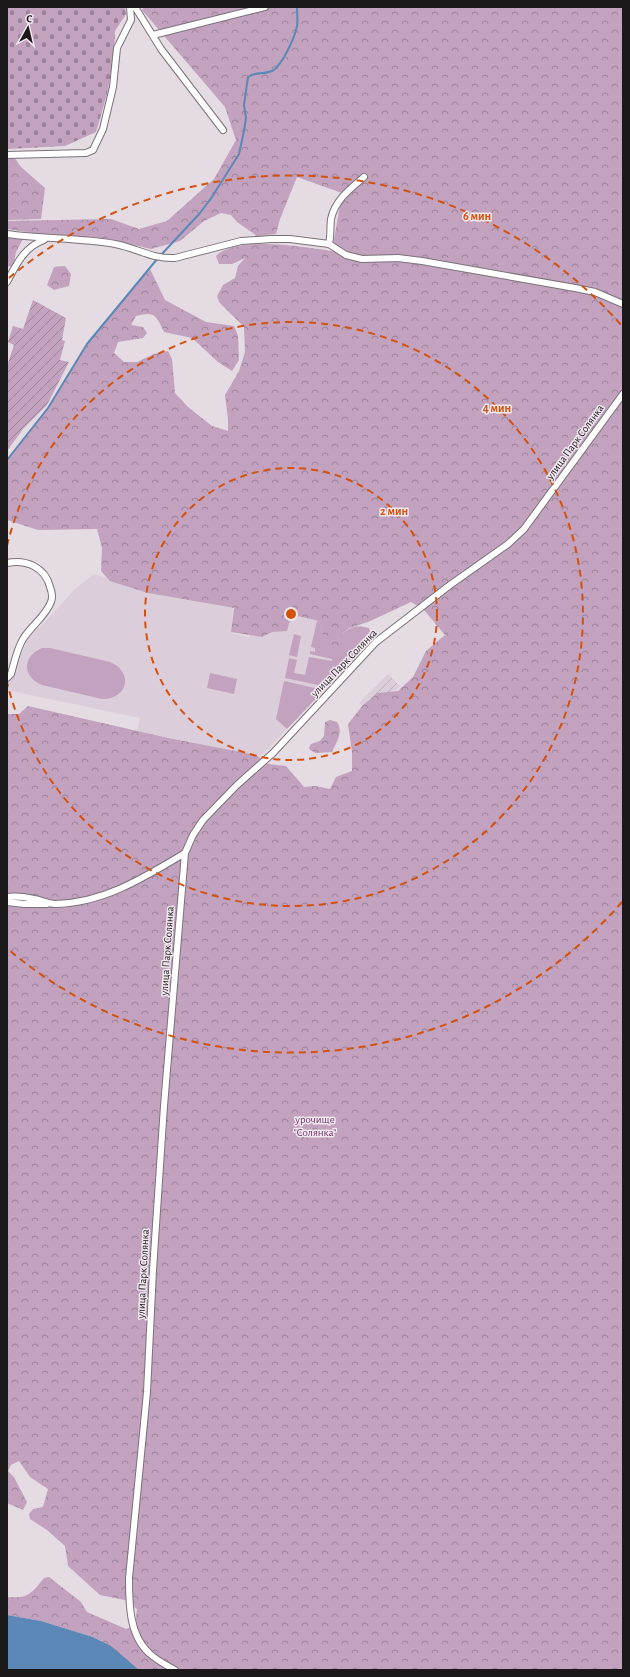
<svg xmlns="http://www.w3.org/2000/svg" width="630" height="1677" viewBox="0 0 630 1677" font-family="'Alegreya Sans',sans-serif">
	<defs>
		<pattern id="industrial-furrows" width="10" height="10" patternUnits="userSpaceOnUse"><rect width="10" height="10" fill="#dccdda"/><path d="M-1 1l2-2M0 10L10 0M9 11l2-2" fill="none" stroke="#bcafba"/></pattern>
		<pattern id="forest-crowns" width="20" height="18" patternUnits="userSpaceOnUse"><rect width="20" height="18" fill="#c2a2be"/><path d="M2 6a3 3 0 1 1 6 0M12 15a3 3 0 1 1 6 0" fill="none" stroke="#9d839a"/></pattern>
		<pattern id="cemetery-stones" width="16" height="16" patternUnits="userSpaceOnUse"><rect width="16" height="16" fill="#c2a2be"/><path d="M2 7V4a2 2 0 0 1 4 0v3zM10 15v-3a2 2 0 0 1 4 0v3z" fill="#9d839a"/></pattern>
		<pattern id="garden-furrows" width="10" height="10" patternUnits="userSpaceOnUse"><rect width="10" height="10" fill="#c2a2be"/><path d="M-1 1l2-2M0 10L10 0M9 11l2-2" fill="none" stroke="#9d839a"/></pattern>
	</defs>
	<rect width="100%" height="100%" fill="#e4dbe3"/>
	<!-- built -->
	<path fill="#dccdda" d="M94,574L159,595L233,608L231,633L249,637L261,610H297L369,628L370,636L326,688L266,751L249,765L136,736L140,718L7,690V687L31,632L42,625L75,589Z"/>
	<!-- industrial -->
	<path fill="url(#industrial-furrows)" d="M388,674L400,686L379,706L369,713L359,703Z"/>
	<!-- green -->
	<path fill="#c2a2be" d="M317,621H319L322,632L342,641V634C352,626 356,625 369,628L370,632L369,638L327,687L285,678L289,658L297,660L294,673L305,675L309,657L332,661V659L310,654V651L315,652V648L311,647Z
		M294,634L301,636L297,657L289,655Z
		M42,648H50L110,662C134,672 128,699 102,699L42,685C22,677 22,656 42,648Z
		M210,673L237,679L234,694L207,688Z
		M284,681L324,690L287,729L276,719Z"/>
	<!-- forest -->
	<path fill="url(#forest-crowns)" d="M144,7H623V1670H139L102,1641L93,1637L41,1621L7,1615V1597C28,1599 32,1593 44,1578L49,1577L81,1602L87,1612L126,1629L135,1625L137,1609L125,1600L100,1595L68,1566L65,1546L47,1530L30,1519L29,1514L33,1509L43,1507L48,1489L30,1477L19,1461L11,1465L8,1471L14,1477L27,1502L23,1510L7,1503V714H19L28,706L168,738L256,755L268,764L286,766L304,787L315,786L330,789L336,777L352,771V752L348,724L363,705L378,693L398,691L413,677L426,651L445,635L424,610L411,602L368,622L349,628L342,634V641L339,646C325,646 322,633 319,621L298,616L290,620L287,631L272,632L262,637L231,632L234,608L148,593L110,581L101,571L102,548L97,529L38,530L7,520V460L48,408L87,344L150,269L165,300L206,322L234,326L238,336L239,360L232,371L218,362L192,338L164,332C156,315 155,311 136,316L131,325L143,327L147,333L143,338L118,342L114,353L124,362H137L154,354L168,351L172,359L175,393L188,407L212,426L228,431V419L225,395L239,371L245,352L244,327L219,302L217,296L223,285L235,278L238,266L245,258L232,264H219L216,256C237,235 304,247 332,251L342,193L297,177L280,219L276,234L257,236L237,222L231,215L221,213L204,221L180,241L151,249L104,238L47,235L7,229V221L111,219L139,229L167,221L214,179L236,140L225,107L142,10Z
		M12,154L21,167L45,188L41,219L7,220V155Z
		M7,237L23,239L16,252L13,267L7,266Z
		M65,266L71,274L69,286L54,290L47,285L54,267Z
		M330,720L337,722C344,732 336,743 332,752L316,753L310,750L309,748L311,744L320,741L324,736L325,722Z"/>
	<!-- cemetery -->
	<path fill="url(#cemetery-stones)" d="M7,7H125L126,14L115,31L114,56L107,94L96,132L65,146L7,149Z"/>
	<!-- garden -->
	<path fill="url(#garden-furrows)" d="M33,300L66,318L62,340L65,341L60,360L69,362L47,405L23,429L7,451V366L14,345L8,342L13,326L23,329Z"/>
	<!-- water -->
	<path fill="#5b88b6" d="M7,1615L41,1621L93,1637L111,1646L139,1670H7Z"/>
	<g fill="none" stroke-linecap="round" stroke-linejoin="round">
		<!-- stream -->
		<path stroke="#5b88b6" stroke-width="2" d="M161,255L200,213L212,197L239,154L244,131L246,118L244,105L248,77C256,71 263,75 272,71C282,66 295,37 297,26C298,20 297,13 297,7
			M7,460L48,408L87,344L158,258"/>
		<!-- street casing -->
		<g stroke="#7a7279" stroke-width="8">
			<path id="street" d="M135,7L161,49L223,130
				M153,35L265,7
				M7,155L86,153L93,150L103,129L113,87L117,48L131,20L130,7
				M7,234C43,239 79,238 115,244C137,248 151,259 175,258L241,241L271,239H290L329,244L346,255L362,259L398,258L422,261L575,288L595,292L623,304
				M329,244C331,236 330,227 331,219C335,200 350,189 364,177
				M7,282C16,265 24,247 44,240
				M7,563C26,559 45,567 50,587C52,592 53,597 51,602C45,617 31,626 23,639C17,649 14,663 11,674L7,678
				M7,897C16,896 25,897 34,899C41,900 48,904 55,904C104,903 145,877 185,853
				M7,902L24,904H47
				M175,1670C166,1665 156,1660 149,1653C129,1635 129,1603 129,1578L147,1392L153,1270L164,1106L185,853L193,835L203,820L237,785L273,753L376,642L450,585L508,544L524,529L623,394"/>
		</g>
		<!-- street -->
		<use href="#street" stroke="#fff" stroke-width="6"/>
	</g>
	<!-- distance rings -->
	<g fill="none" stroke="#d4520d" stroke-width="2" stroke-dasharray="7 5">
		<circle cx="291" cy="614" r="146"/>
		<path d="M7 546A292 292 0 1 1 7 682"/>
		<path d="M622 902A439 439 0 0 1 9 950M9 278A439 439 0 0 1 622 326"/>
	</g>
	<g text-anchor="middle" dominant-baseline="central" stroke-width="3" stroke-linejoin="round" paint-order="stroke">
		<!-- street labels -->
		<g font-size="11" fill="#1b181a" stroke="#f1e8f0">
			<text transform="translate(575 442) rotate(-54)">улица Парк Солянка</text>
			<text transform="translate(344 663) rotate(-46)">улица Парк Солянка</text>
			<text transform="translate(167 951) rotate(-86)">улица Парк Солянка</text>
			<text transform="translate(143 1274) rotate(-87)">улица Парк Солянка</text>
		</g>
		<!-- park labels -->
		<g font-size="11" fill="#72356e" stroke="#f1e8f0">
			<text x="315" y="1119">урочище<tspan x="315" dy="13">"Солянка"</tspan></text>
		</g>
	</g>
	<circle cx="291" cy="614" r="6" fill="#d4520d" stroke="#f1e8f0" stroke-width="2"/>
	<g font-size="12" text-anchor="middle" font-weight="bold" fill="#d4520d" stroke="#f1e8f0" stroke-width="3" stroke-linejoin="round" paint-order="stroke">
		<text x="477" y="220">6 мин</text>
		<text x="497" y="412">4 мин</text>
		<text x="394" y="515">2 мин</text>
	</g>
	<!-- border -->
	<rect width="630" height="1677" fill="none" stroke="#1b181a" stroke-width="16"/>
	<!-- north arrow -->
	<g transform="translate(28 28) rotate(8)" stroke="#f1e8f0" stroke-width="3" paint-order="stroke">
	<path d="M0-3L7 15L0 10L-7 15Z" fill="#1b181a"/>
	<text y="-6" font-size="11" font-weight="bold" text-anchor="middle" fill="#1b181a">С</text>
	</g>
</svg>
